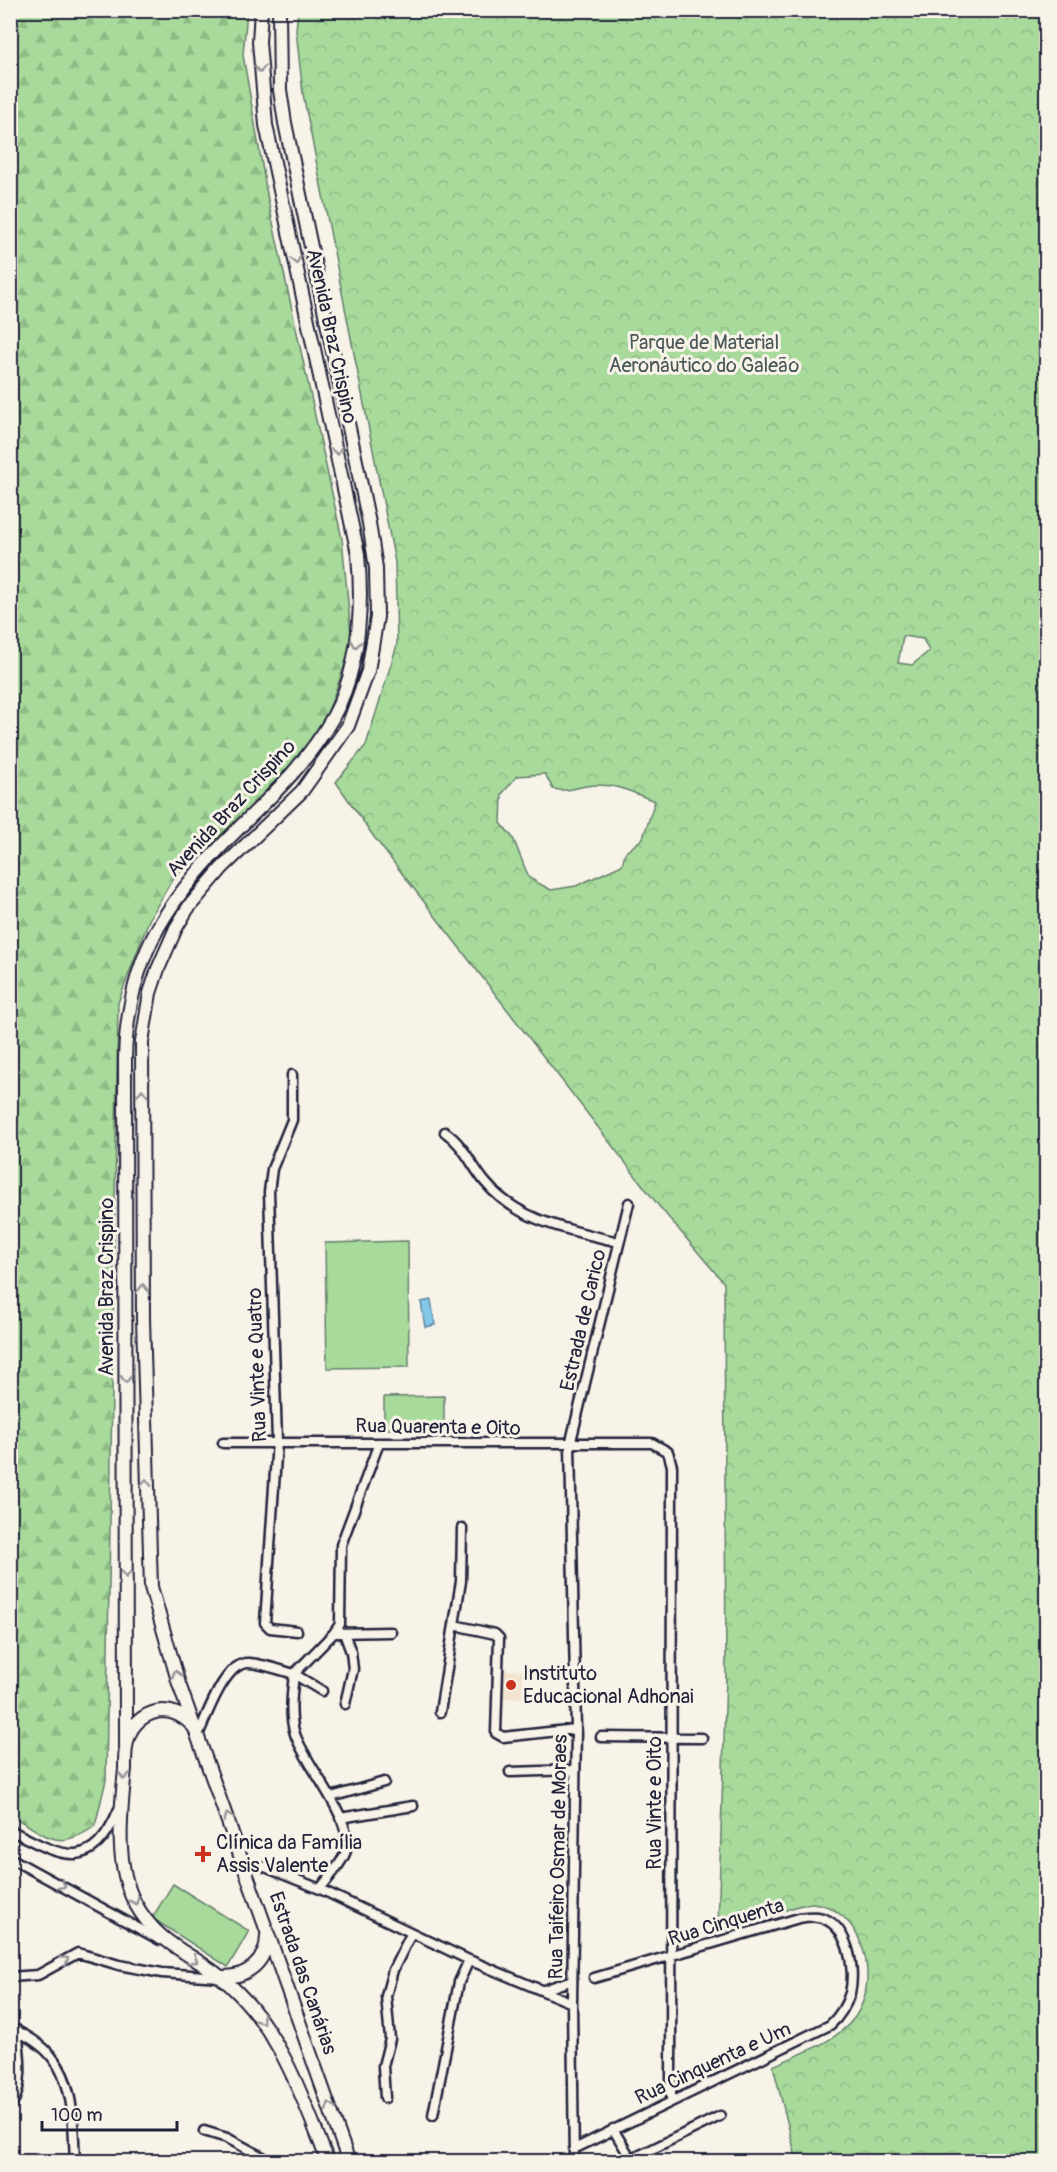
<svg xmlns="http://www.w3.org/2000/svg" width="1057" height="2172" viewBox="0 0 1057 2172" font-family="Pangolin,sans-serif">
	<defs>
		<pattern id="forest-firs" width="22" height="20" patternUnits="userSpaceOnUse" patternTransform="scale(1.5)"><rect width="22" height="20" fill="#a7da9b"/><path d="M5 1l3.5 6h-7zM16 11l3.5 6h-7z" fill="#8fbb86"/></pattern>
		<pattern id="park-crowns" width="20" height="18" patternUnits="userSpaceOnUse" patternTransform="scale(1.5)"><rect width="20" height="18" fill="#a7da9b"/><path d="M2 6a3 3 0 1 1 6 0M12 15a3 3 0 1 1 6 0" fill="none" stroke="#8fbb86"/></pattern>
	</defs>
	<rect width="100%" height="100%" fill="#f7f3e8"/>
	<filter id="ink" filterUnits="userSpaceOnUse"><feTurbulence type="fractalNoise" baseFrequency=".0167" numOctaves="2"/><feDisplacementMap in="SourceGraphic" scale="12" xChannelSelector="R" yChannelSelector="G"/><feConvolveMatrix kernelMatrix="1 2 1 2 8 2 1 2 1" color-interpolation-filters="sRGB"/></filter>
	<g filter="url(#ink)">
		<!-- built -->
		<path fill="#f2e4cf" d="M499,1670L523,1671V1698H499Z"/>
		<!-- grass -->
		<path fill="#a7da9b" stroke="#647e6b" stroke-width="1.5" d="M408,1241L409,1367L327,1368L325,1243Z
			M444,1396V1429H384V1397Z
			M173,1884L249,1931L228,1967L152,1918Z"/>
		<!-- forest -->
		<path fill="url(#forest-firs)" stroke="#647e6b" stroke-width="1.5" d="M10,11H247L243,55L268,200L342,539L352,645L325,720L283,779L172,880L149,920L118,1003L106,1780L95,1826C57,1853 47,1835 10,1815Z"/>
		<!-- park -->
		<path fill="url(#park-crowns)" stroke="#647e6b" stroke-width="1.5" fill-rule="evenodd" d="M298,11H1046V2161H797L773,2066C801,2053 837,2042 855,2017C882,1979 862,1908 813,1903C800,1902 746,1926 730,1931L718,1926L726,1676L724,1283L658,1205L374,837L336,782L366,745L397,645L395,562L303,94L296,30ZM903,636L923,639L929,651L912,665L898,663ZM545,774L553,789C569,793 580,785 596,785C619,784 634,794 655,801L643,838L625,853L622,865L576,886L551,890L529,878L513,838L501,823L502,794L517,776Z"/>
		<!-- water -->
		<path fill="#85c7e6" stroke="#5d85a2" stroke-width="1.5" d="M431,1300L435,1325L425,1327L421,1302Z"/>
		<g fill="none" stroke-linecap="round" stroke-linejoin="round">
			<!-- street casing -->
			<g stroke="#22223b" stroke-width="13">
				<path id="street" d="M292,1075V1120L272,1169L269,1192L277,1441L265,1623L270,1628L297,1631
					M445,1132C464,1145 471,1165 485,1182C518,1222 571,1230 618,1242
					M223,1443H652L668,1452L672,1466L671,2101
					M454,1625L495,1634L499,1638L496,1733L503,1737L576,1729
					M334,1633L340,1624L341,1545L379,1443
					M344,1633L351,1652L353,1669L345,1704
					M322,1691L294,1674L334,1633L391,1632
					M440,1712L461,1581L462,1528
					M198,1735C207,1716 225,1661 249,1663C264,1664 280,1670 294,1674C292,1693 289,1716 295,1734C305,1765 355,1820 346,1851C342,1864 328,1878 320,1889
					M601,1737L702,1738
					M510,1772L575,1770
					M331,1797L384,1782
					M340,1818L413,1806
					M10,1830C61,1856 91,1875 119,1809
					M10,1858L160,1940
					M265,1867L320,1889L469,1960L572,2003
					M10,1977L38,1975L78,1953L119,1965L162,1973L220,1977
					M544,1990L572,1980
					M10,2027C25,2035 41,2043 52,2057C75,2084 73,2128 75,2162
					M385,2098L383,2066L390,2039L386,1996L393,1970L411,1934
					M10,2108C25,2085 20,2056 17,2030
					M433,2115L459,1982L469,1960
					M613,2129L630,2157H636L720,2116
					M204,2131L227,2138L272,2162
					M574,2149L830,2025C840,2016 846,2006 850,1993C856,1969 848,1922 818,1917C812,1916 805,1917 799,1918L594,1978
					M574,2162L572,2003L576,1729L570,1445L629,1203"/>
			</g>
			<!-- secondary casing -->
			<g stroke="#22223b" stroke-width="16">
				<path id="secondary" d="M279,10L280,90L285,123L369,523L376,568L377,617L368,671L348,726L302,791L222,868L188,908L176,928L158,969L150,993L142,1042L143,1319L151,1587L179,1684L349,2162
					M193,1726C185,1717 174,1711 162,1711C148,1712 135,1721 130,1733C125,1744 125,1757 125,1769C121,1811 114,1864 135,1903C160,1949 196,1953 230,1985C281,2032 303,2098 328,2162
					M126,1748L125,1060C127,951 172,894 246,821C279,789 310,758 333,717C360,668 363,609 358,554L266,125L259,42L261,10
					M221,1977C247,1978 267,1962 267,1935"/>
			</g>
			<!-- street -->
			<use href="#street" stroke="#f7f3e8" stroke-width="8"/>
			<!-- secondary -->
			<use href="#secondary" stroke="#f7f3e8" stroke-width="12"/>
		</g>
		<!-- one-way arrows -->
		<defs><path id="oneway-chevron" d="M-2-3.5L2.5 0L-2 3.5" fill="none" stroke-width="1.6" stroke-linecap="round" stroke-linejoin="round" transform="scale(1.5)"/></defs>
		<g stroke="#97959a">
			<use href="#oneway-chevron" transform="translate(260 69) rotate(86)"/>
			<use href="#oneway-chevron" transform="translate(296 260) rotate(78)"/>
			<use href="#oneway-chevron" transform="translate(337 451) rotate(78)"/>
			<use href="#oneway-chevron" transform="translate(356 644) rotate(98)"/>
			<use href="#oneway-chevron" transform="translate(142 1093) rotate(-90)"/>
			<use href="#oneway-chevron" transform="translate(143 1288) rotate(-90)"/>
			<use href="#oneway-chevron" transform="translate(126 1379) rotate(90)"/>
			<use href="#oneway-chevron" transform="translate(146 1483) rotate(-91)"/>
			<use href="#oneway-chevron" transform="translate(126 1574) rotate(90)"/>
			<use href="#oneway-chevron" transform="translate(176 1674) rotate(-108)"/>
			<use href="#oneway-chevron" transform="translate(124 1776) rotate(95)"/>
			<use href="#oneway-chevron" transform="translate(228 1817) rotate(-110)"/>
			<use href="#oneway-chevron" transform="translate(62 1885) rotate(27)"/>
			<use href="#oneway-chevron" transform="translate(135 1901) rotate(64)"/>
			<use href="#oneway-chevron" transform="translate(65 1960) rotate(-34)"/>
			<use href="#oneway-chevron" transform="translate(194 1960) rotate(32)"/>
			<use href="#oneway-chevron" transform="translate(261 2020) rotate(55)"/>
			<use href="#oneway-chevron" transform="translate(330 2106) rotate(-110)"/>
		</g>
	</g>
	<!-- markers -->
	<g fill="#c8321e" stroke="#f7f3e8" stroke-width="2">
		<circle cx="511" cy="1685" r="6"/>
		<path d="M200 1845h6v6h6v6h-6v6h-6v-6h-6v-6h6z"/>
	</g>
	<g text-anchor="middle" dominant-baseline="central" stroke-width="6" stroke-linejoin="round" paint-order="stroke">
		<!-- street labels -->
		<g font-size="20" fill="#22223b" stroke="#f7f3e8">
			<text transform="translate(332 336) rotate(78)">Avenida Braz Crispino</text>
			<text transform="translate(231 808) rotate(-47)">Avenida Braz Crispino</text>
			<text transform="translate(106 1287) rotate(-90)">Avenida Braz Crispino</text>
			<text transform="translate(583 1320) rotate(-77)">Estrada de Carico</text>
			<text transform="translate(257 1365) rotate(-92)">Rua Vinte e Quatro</text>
			<text transform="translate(438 1427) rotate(1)">Rua Quarenta e Oito</text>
			<text transform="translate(654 1803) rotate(-90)">Rua Vinte e Oito</text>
			<text transform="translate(558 1857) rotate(-89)">Rua Taifeiro Osmar de Moraes</text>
			<text transform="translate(726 1922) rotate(-17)">Rua Cinquenta</text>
			<text transform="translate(303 1973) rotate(71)">Estrada das Canárias</text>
			<text transform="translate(713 2063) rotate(-25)">Rua Cinquenta e Um</text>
		</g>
		<!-- park labels -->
		<g font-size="20" fill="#4a5958" stroke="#f7f3e8">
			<text x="704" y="342">Parque de Material<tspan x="704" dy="23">Aeronáutico do Galeão</tspan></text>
		</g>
		<!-- poi labels -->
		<g font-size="20" fill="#22223b" stroke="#f7f3e8" text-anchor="start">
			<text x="523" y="1673">Instituto<tspan x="523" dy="23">Educacional Adhonai</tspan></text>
			<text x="216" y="1842">Clínica da Família<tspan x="216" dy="23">Assis Valente</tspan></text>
		</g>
	</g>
	<!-- margin -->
	<rect width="1057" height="2172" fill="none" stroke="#f7f3e8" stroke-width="36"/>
	<rect x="18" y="18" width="1021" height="2136" fill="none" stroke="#22223b" stroke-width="2" filter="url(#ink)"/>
	<!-- scale -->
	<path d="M42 2121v9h135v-9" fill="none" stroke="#22223b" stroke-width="3"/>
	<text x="51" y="2121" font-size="18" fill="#22223b" stroke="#f7f3e8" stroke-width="4.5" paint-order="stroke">100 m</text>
</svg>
